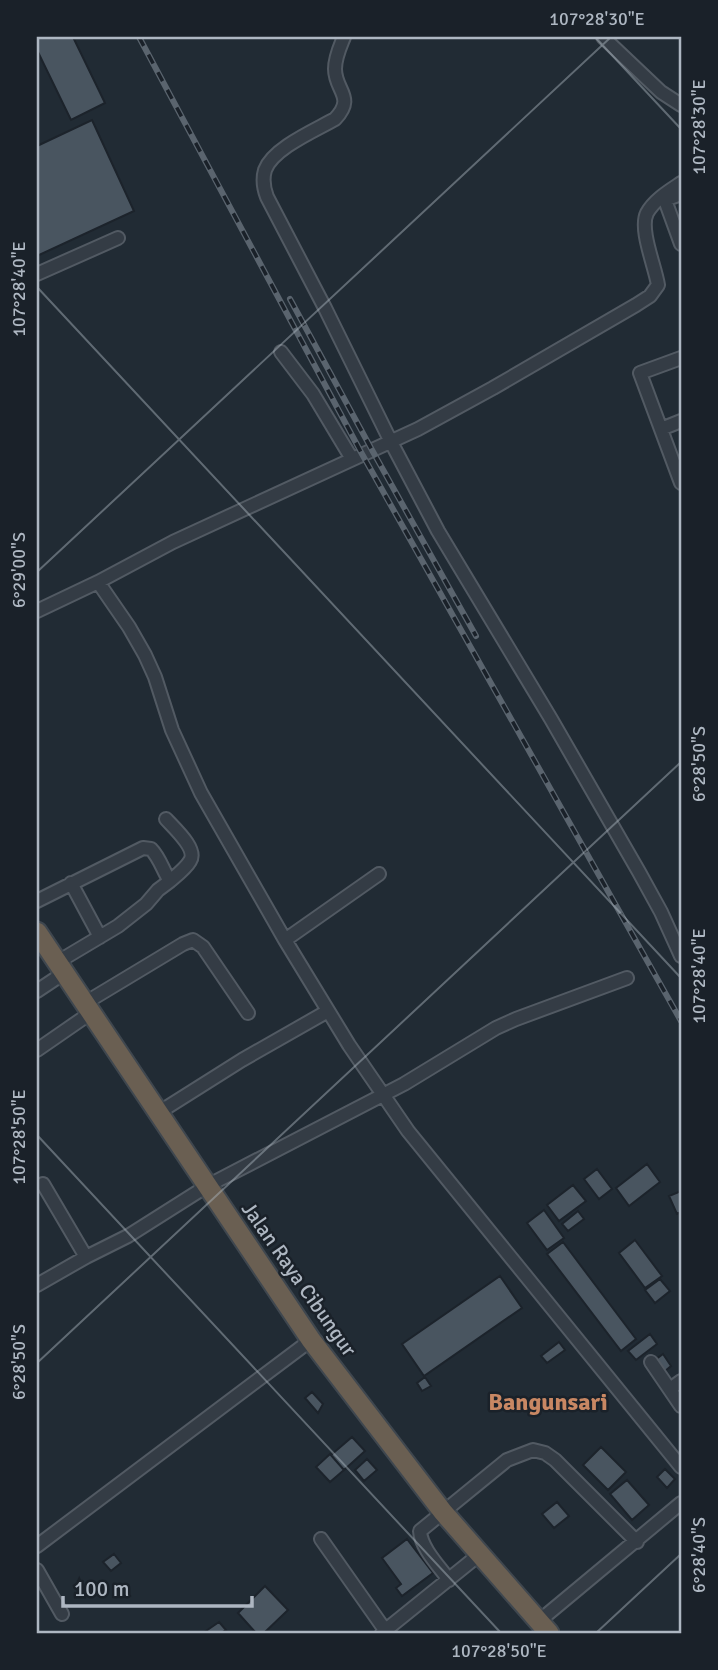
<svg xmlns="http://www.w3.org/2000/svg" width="718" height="1670" viewBox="0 0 718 1670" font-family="Signika,sans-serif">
	<rect width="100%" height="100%" fill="#212b34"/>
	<!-- building -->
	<path fill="#495560" stroke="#1c232b" stroke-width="2" d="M37,37H73L105,103L71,120L37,50Z
		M92,120L134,211L37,256V146Z
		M647,1164L660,1182L629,1206L616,1188Z
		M597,1169L612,1189L599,1199L584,1179Z
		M573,1185L586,1201L559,1221L547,1205Z
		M681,1191V1212L677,1214L669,1196Z
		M544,1210L564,1238L547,1250L527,1223Z
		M578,1211L584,1219L568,1231L562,1224Z
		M635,1240L662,1276L645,1288L619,1253Z
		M563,1242L636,1339L621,1351L547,1254Z
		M500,1276L522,1308L424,1376L402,1344Z
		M660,1279L670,1291L655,1303L645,1290Z
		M650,1334L657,1344L636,1360L628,1351Z
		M559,1342L565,1350L547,1363L541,1356Z
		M663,1354L671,1366L664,1372L655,1360Z
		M425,1377L431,1386L422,1391L417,1383Z
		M312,1392L323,1404L318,1413L305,1398Z
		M352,1437L365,1451L344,1470L331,1455Z
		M601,1447L626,1472L608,1490L583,1465Z
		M330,1454L344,1470L330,1482L316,1467Z
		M367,1459L377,1470L364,1481L355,1470Z
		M665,1469L675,1479L667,1488L657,1477Z
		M627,1480L649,1505L632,1520L610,1494Z
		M557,1502L569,1516L554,1528L542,1514Z
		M407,1539L433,1573L402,1596L396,1588L401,1584L382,1558Z
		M114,1554L121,1563L111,1571L103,1562Z
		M265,1586L288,1610L264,1633H256L238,1613Z
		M219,1622L226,1630L221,1633H203Z"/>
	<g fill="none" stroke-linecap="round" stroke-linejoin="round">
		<!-- minor casing -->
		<g stroke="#525a63" stroke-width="16">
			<path id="minor" d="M344,37C340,47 335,57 335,69C335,91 356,97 335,119C316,130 273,148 265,170C262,180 264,189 267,197L325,308L391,442L438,531L551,719L639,872L661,912L681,956
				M603,37L661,92L681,105
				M681,194L665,200L681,244
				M37,274L118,238
				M281,352L313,394L352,459
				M681,358L640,373L681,483
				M661,429L681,421
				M98,582L129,627L145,655L155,677L172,730L201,793L285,940L349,1045L408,1131L681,1467
				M37,611L98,582L173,542L418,429L493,388L636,305L650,296L658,285C655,266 639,229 647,213C654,200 669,191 681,183
				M166,819C174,828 198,849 190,861C186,868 177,875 170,881
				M71,883L100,937
				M37,901L143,848L151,849C160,858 163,871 170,881L158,890L146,904L118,926L56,963
				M285,940L379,874
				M37,991L64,973
				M85,1003L183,944L193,940L203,947L248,1013
				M37,1050L92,1012
				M158,1113L242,1060L328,1011
				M43,1184L86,1257
				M37,1285L86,1257L128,1236L207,1186L404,1084L496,1028L516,1019L627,978
				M651,1362L681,1406
				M670,1389L681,1381
				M321,1539L385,1630
				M37,1546L311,1340
				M37,1570L62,1614
				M449,1580C439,1566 421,1548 420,1531L507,1460L533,1450L545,1453L555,1460L637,1542
				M538,1622L681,1503
				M382,1633L480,1554"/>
		</g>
		<!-- highway casing -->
		<g stroke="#3f474f" stroke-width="23">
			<path id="highway" d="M37,932L311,1340L443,1512L549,1633"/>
		</g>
		<!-- minor -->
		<use href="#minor" stroke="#343c45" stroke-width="12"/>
		<!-- highway -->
		<use href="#highway" stroke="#6a5f52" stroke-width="19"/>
		<!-- rail casing -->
		<g stroke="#5a646e" stroke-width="6">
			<path id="rail" d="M139,37L362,454L681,1021
				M290,299L372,450L476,636"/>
		</g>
		<!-- rail -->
		<use href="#rail" stroke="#1a2129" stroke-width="3.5" stroke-dasharray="10" stroke-linecap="butt"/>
	</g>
	<!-- ticks -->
	<path fill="none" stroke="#aeb7c2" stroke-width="2" stroke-opacity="0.45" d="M595,37L681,129M37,287L681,978M37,572L611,37M37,1135L501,1633M37,1363L681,762M596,1633L681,1554"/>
	<g text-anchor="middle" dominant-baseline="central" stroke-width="5" stroke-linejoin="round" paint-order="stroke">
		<!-- street labels -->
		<g font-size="21" fill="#aeb7c2" stroke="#1a2129">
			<text transform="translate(299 1279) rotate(55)">Jalan Raya Cibungur</text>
		</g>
		<!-- quarter labels -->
		<g font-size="24" font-weight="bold" fill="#c88763" stroke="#1a2129">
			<text x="548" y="1402">Bangunsari</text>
		</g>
	</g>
	<!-- border -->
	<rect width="718" height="1670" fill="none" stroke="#1a2129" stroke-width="77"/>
	<!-- scale -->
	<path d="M63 1596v10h189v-10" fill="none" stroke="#aeb7c2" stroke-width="3.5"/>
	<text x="74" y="1596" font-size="21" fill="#aeb7c2" stroke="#1a2129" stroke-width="5" paint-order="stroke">100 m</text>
	<rect x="38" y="38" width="642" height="1594" fill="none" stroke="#aeb7c2" stroke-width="2.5"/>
	<g font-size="18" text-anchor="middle" fill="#aeb7c2">
		<text x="597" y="25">107°28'30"E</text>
		<text transform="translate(699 127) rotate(-90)" y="6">107°28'30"E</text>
		<text transform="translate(19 289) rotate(-90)" y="6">107°28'40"E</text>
		<text transform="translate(19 570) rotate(-90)" y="6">6°29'00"S</text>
		<text transform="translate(699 764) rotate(-90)" y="6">6°28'50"S</text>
		<text transform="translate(699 976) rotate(-90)" y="6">107°28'40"E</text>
		<text transform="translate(19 1137) rotate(-90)" y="6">107°28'50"E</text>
		<text transform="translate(19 1362) rotate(-90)" y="6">6°28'50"S</text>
		<text transform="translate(699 1555) rotate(-90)" y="6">6°28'40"S</text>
		<text x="499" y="1657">107°28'50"E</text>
	</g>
</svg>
